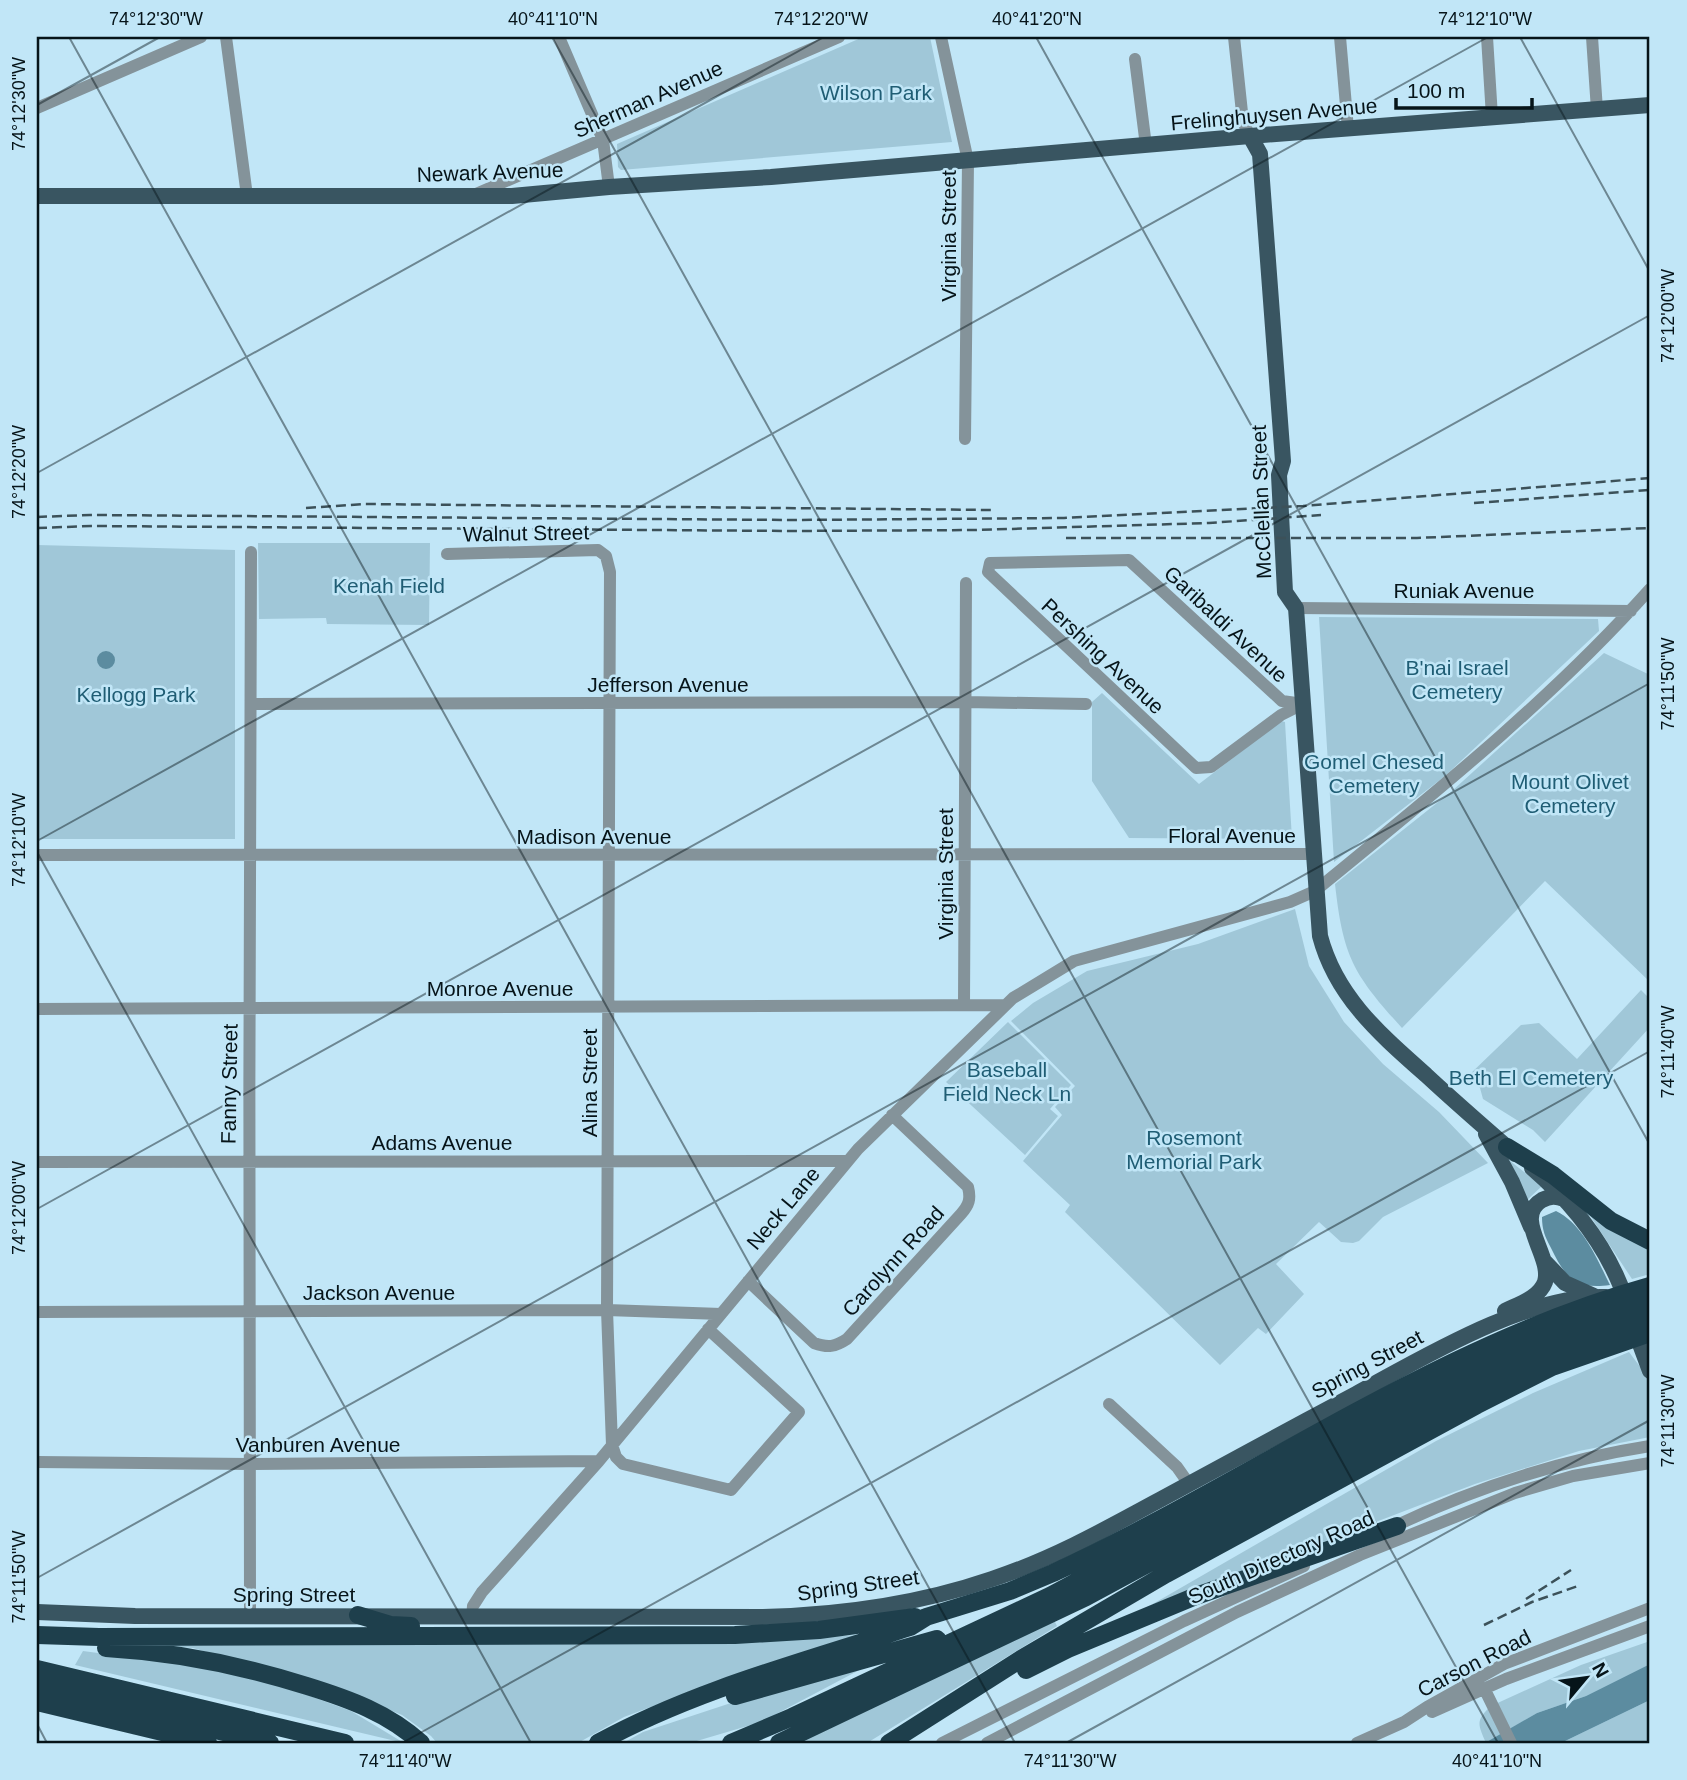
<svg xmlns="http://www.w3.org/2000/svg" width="1687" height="1780" viewBox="0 0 1687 1780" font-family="Helvetica,sans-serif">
	<rect width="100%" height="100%" fill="#c1e6f7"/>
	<!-- green -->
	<path fill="#a0c7d8" d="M863,37H930L952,142L621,170L618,167L617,144Z
		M258,543H430L429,625L327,624L326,618L259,619Z
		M37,545L235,550V839H37Z
		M1319,617L1598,619L1599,631L1445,776L1334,862Z
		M1604,653L1650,675V982L1545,881L1402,1028C1353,974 1343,956 1335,884L1452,791Z
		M1102,693L1199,784L1281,721L1285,722L1292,839L1129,838L1092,781V702Z
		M1295,909L1309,966L1344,1022L1383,1064L1439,1112L1488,1163L1383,1217L1359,1241L1353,1243L1341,1242L1319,1222L1276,1264L1304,1294L1266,1334L1258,1328L1220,1365L1065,1212L1070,1205L1023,1161L1062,1115L1055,1107L1075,1086L1011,1021L1033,1003L1087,971L1198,944Z
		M1641,990L1650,999V1027L1545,1142L1533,1130L1483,1099L1480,1088L1468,1076L1521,1025L1539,1023L1577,1059Z
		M1008,1022L1071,1085L1050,1109L1058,1116L1025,1155L946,1082Z
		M1505,1157L1542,1186L1526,1201Z
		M1589,1214L1650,1246V1274L1632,1279Z
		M1629,1352L1650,1380V1437L1579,1451L1475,1484L1321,1543L1151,1605L1436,1441L1533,1393Z
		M1054,1620L1057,1626L867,1743H790Z
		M859,1635L664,1702L624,1717L578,1743H437L431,1736L402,1715L340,1690L193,1648L135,1643L715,1642Z
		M1650,1641V1664L1586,1696L1537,1713L1486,1743C1478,1724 1475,1721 1491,1706L1581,1665Z
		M83,1651L247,1673L351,1711L404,1743L75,1665Z
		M867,1666L761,1722L690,1743H623L643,1732L740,1700Z
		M1650,1700V1739L1641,1743H1561Z"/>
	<!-- water -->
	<path fill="#5c8ca0" d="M97 660a9 9 0 1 1 18 0a9 9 0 1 1-18 0Z
		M1556,1211C1583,1224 1597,1259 1610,1285C1575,1290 1565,1277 1551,1248C1545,1237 1542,1230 1542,1217Z
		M1650,1664V1700L1561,1743H1485L1537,1713L1586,1696Z"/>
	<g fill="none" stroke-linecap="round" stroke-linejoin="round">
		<!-- minor -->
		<path stroke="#84939a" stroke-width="12" d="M226,37L247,196
			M559,37L603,140L609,187
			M941,37L968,161L965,439
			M1234,37L1243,122L1250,136
			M1340,37L1348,129
			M1487,37L1492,117
			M1592,37L1597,110
			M1135,59L1146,146
			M37,108L201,37
			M476,194L839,37
			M447,554L598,550L606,556L610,572L607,1310L612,1445L616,1457L623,1464L731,1490L799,1412L708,1329
			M1129,560L1282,701L1303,704L1281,715L1211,767L1196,768L988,572L990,563Z
			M1296,608L1631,611
			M251,704L965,702L1086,704
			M37,855L1314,854
			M964,1005L966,583
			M37,1009L1005,1005
			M37,1162L847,1161
			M748,1281L814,1343C828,1348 835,1347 847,1339L961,1214C969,1205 971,1199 968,1187L892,1115
			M37,1312L607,1310L721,1314
			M1109,1404L1177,1467L1189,1484
			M37,1462L249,1464L599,1461
			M1391,1528C1474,1488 1560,1460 1650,1446
			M250,1616C248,1261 250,907 251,552
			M472,1617L473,1606L482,1592L599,1461L858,1149L1013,998L1074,961L1290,902L1315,891C1431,796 1549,702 1650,589
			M1484,1688L1511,1743
			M1432,1712L1506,1679L1650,1626
			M942,1743L1184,1621L1304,1566
			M987,1743L1237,1612L1360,1555L1515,1493L1573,1476L1650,1463
			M1357,1743L1404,1722L1427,1707L1504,1664L1650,1608"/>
		<!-- major -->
		<path stroke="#395561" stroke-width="16" d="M1250,136L1260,154L1283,461L1279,475L1285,592L1296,608L1320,936C1336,997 1381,1035 1426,1075C1455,1102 1485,1128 1515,1154
			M37,196H512L609,187L771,177L1250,136L1650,105
			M1486,1134L1512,1182L1531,1227
			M1532,1168C1575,1205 1611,1252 1628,1306
			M1545,1262L1565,1283L1594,1296
			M1505,1311C1519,1304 1539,1298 1545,1282C1553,1256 1512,1218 1542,1200C1550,1196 1556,1196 1564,1199
			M1634,1328L1650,1371
			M37,1612L135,1616L763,1617C840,1615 919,1604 992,1579C1053,1559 1108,1528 1165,1497C1228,1463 1292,1428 1356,1394C1424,1357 1528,1294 1606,1297"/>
		<!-- highway -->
		<path stroke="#1e3f4c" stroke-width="18" d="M1507,1147L1553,1175L1611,1221L1650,1241
			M358,1615L391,1625L411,1626
			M37,1635L99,1637L735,1635L819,1630L915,1617
			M106,1648C175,1652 241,1665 307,1686C349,1699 388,1713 421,1743
			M37,1669L345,1743
			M1026,1670L1068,1649L1196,1596L1397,1526
			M37,1687L270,1743
			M735,1696L937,1639
			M37,1702L208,1743
			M598,1743C694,1690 806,1661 910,1627L926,1617L1010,1591L1053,1573C1254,1480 1435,1346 1650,1286
			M731,1743L792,1717L1050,1596L1478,1367L1555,1332L1650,1301
			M779,1743L1086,1597L1513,1367L1575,1340L1650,1315
			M889,1743L1021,1659L1166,1574L1477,1405L1552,1367L1650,1333"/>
		<!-- rail -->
		<path stroke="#3c5159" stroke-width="2.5" stroke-dasharray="10 5" stroke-linecap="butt" d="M1474,503L1650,490
			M306,508L364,504L992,510
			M37,517L90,515L794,520L1064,518L1303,506L1650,478
			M37,528L91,526L794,531L975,530L1209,523L1321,515
			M1066,538H1417L1650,528
			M1648,1533L1650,1532
			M1526,1599L1571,1570
			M1484,1625L1532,1602L1578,1586"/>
	</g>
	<!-- ticks -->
	<path fill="none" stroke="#061419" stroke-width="2" stroke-opacity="0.45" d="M69,37L1015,1743M552,37L1498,1743M1036,37L1650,1145M1520,37L1650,272M37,105L160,37M37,473L824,37M37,841L1488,37M37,852L531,1743M37,1209L1650,315M37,1578L1650,683M37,1724L47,1743M402,1743L1650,1051M1066,1743L1650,1420"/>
	<g text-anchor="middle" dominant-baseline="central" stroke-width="5" stroke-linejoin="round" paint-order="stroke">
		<!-- park labels -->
		<g font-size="21" fill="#1f5d74" stroke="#c1e6f7">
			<text x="876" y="92">Wilson Park</text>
			<text x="389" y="585">Kenah Field</text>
			<text x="1457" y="667">B'nai Israel<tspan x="1457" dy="24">Cemetery</tspan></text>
			<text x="136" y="694">Kellogg Park</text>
			<text x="1374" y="761">Gomel Chesed<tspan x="1374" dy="24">Cemetery</tspan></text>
			<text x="1570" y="781">Mount Olivet<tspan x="1570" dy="24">Cemetery</tspan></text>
			<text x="1007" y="1069">Baseball<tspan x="1007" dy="24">Field Neck Ln</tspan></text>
			<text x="1531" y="1077">Beth El Cemetery</text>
			<text x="1194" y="1137">Rosemont<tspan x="1194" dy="24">Memorial Park</tspan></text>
		</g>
		<!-- street labels -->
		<g font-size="21" fill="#061419" stroke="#c1e6f7">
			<text transform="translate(648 99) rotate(-24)">Sherman Avenue</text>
			<text transform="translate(1274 114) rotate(-5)">Frelinghuysen Avenue</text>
			<text transform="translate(490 172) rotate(-2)">Newark Avenue</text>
			<text transform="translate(948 236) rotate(-90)">Virginia Street</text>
			<text transform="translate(1261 502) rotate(-92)">McClellan Street</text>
			<text transform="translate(526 533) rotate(-1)">Walnut Street</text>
			<text x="1464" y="590">Runiak Avenue</text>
			<text transform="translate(1226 624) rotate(43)">Garibaldi Avenue</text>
			<text transform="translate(1103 656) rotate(43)">Pershing Avenue</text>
			<text x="668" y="684">Jefferson Avenue</text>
			<text x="1232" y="835">Floral Avenue</text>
			<text x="594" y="836">Madison Avenue</text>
			<text transform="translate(945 874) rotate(-90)">Virginia Street</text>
			<text x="500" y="988">Monroe Avenue</text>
			<text transform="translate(589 1083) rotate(-90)">Alina Street</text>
			<text transform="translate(229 1084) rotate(-89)">Fanny Street</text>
			<text x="442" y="1142">Adams Avenue</text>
			<text transform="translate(783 1208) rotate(-50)">Neck Lane</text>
			<text transform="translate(893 1261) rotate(-48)">Carolynn Road</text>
			<text x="379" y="1292">Jackson Avenue</text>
			<text transform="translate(1367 1364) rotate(-28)">Spring Street</text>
			<text x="318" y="1444">Vanburen Avenue</text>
			<text transform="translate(1281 1557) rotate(-24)">South Directory Road</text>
			<text transform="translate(858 1585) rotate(-8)">Spring Street</text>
			<text x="294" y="1594">Spring Street</text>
			<text transform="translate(1474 1663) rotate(-27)">Carson Road</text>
		</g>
	</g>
	<!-- border -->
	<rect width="1687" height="1780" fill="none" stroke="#c1e6f7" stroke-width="77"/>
	<!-- north arrow -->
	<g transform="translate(1586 1678) rotate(61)" stroke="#c1e6f7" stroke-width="5" paint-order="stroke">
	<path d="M0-5L12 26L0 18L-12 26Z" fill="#061419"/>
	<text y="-10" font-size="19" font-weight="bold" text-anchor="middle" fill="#061419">N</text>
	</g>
	<!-- scale -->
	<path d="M1396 98v10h136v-10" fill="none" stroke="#061419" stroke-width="3.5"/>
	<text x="1407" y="98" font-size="21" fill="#061419" stroke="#c1e6f7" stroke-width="5" paint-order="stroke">100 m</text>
	<rect x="38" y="38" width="1610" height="1704" fill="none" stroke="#061419" stroke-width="2.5"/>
	<g font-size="18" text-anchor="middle" fill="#061419">
		<text x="156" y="25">74°12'30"W</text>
		<text x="553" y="25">40°41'10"N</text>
		<text x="821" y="25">74°12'20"W</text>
		<text x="1037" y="25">40°41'20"N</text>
		<text x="1485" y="25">74°12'10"W</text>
		<text transform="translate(19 104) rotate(-90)" y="6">74°12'30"W</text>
		<text transform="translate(1668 316) rotate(-90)" y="6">74°12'00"W</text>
		<text transform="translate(19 472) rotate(-90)" y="6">74°12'20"W</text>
		<text transform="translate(1668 684) rotate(-90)" y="6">74°11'50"W</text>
		<text transform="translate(19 840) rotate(-90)" y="6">74°12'10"W</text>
		<text transform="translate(1668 1052) rotate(-90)" y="6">74°11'40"W</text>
		<text transform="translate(19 1208) rotate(-90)" y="6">74°12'00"W</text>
		<text transform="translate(1668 1421) rotate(-90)" y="6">74°11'30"W</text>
		<text transform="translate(19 1577) rotate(-90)" y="6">74°11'50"W</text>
		<text x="405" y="1767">74°11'40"W</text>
		<text x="1070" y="1767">74°11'30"W</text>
		<text x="1497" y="1767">40°41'10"N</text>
	</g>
</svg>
